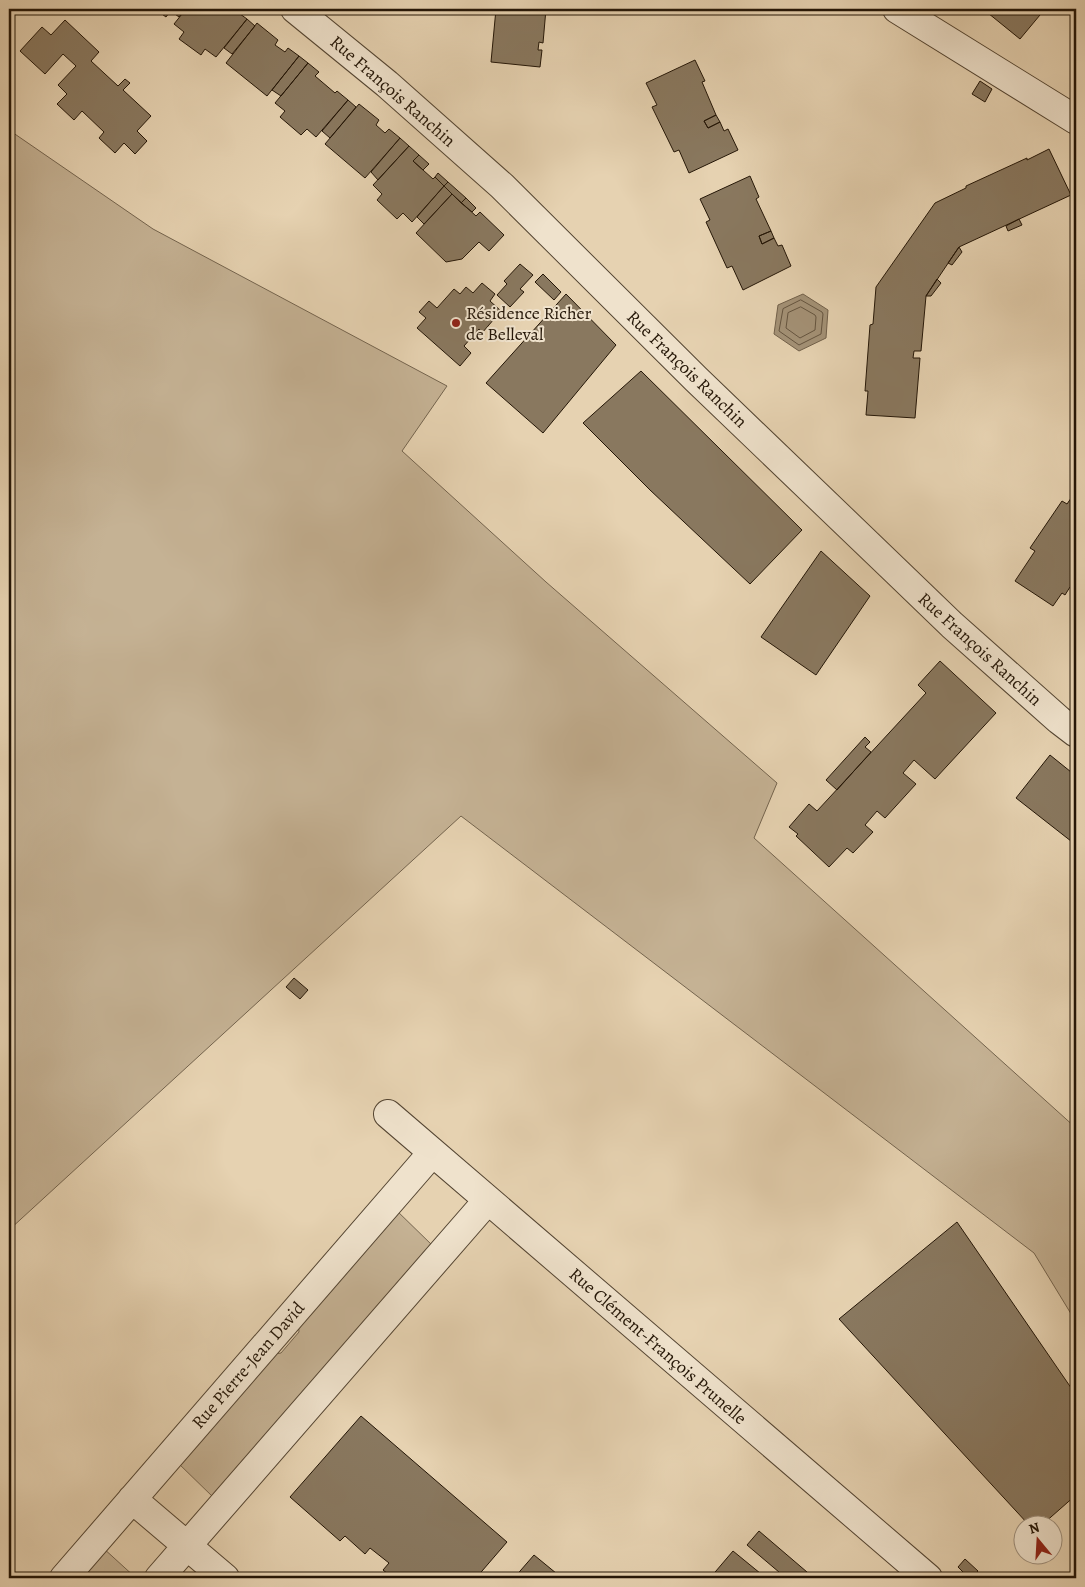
<svg xmlns="http://www.w3.org/2000/svg" width="1085" height="1587" viewBox="0 0 1085 1587" font-family="Alegreya,serif">
	<rect width="100%" height="100%" fill="#e6d2b1"/>
	<filter id="stains"><feTurbulence type="fractalNoise" baseFrequency=".004" numOctaves="4"/><feColorMatrix values="0 0 0 0 .2 0 0 0 0 .09 0 0 0 0 .02 0 0 0 .5 -.17"/></filter>
	<radialGradient id="worn" r=".72"><stop offset=".6" stop-color="#630" stop-opacity="0"/><stop offset="1" stop-color="#630" stop-opacity=".3"/></radialGradient>
	<!-- green -->
	<path fill="#c5b294" stroke="#74644e" d="M9,130L153,229L447,386L402,451L546,582L777,783L754,838L1076,1128V1322L1034,1253L461,816L9,1230Z
		M393,1207L433,1246L214,1498L177,1462L268,1355L281,1353L299,1332L298,1319Z
		M102,1547L136,1578H74Z"/>
	<!-- water -->
	<path fill="#a49277" stroke="#71604a" d="M803,294L828,310L826,338L799,351L774,334L778,305Z"/>
	<g fill="none" stroke-linecap="round" stroke-linejoin="round">
		<!-- shore -->
		<path stroke="#64543f" stroke-width="1" d="M801,300L822,312L823,314L821,334L799,345L779,331L783,309Z
			M801,307L815,315L816,317L815,330L800,338L786,328L788,313Z"/>
	</g>
	<!-- building -->
	<path fill="#89785f" stroke="#241607" d="M155,9H172L166,17Z
		M172,9H186L179,17L171,11Z
		M186,9H228L234,13L236,11L247,19L216,57L205,49L201,55L179,39L184,32L174,24Z
		M496,9H546L543,43L539,42L538,50H542L540,67L491,62Z
		M983,9H1045L1020,39Z
		M247,19L255,26L232,54L224,48Z
		M65,20L99,52L91,61L118,86L125,79L130,83L123,90L151,116L137,131L147,141L135,154L124,143L115,153L99,138L104,132L82,111L74,120L57,104L67,94L58,85L76,66L63,54L45,74L20,51L42,27L51,35Z
		M257,23L278,40L275,45L285,52L288,48L299,56L267,96L226,63Z
		M299,56L308,63L281,96L272,90Z
		M695,60L705,81L702,82L716,115L704,121L708,128L720,122L724,131L728,129L738,150L689,173L679,150L674,152L652,107L657,105L646,83Z
		M308,63L319,72L315,76L335,93L337,91L348,100L316,137L307,129L301,135L280,117L285,111L275,103Z
		M980,81L992,89L985,102L972,94Z
		M348,100L356,107L330,138L322,131Z
		M359,104L379,120L376,125L385,133L389,129L400,138L365,178L325,144Z
		M716,115L720,122L708,128L704,121Z
		M400,138L409,146L378,180L371,172Z
		M409,146L419,155L413,161L433,179L435,177L444,186L412,222L403,213L397,219L377,200L382,194L373,185Z
		M1049,149L1071,195L959,247L926,296L921,351H914L913,358H920L915,418L866,415L868,391H865L870,325L873,324L876,287L935,203L966,188V186L1027,158V160Z
		M419,155L429,164L423,170L413,161Z
		M438,173L448,182L444,186L435,177Z
		M750,176L759,197L756,199L771,231L759,236L762,244L774,238L778,246L782,245L791,266L743,290L732,266L727,268L706,222L710,220L700,199Z
		M448,182L466,198L461,203L444,186Z
		M444,186L452,194L424,224L417,217Z
		M452,194L476,216L480,212L504,235L489,251L479,242L462,259L446,262L416,233Z
		M466,198L476,208L472,212L461,203Z
		M1019,219L1022,225L1008,231L1006,226Z
		M771,231L774,238L762,244L759,236Z
		M959,247L962,252L952,265L948,263Z
		M520,264L533,275L520,289L524,292L510,307L497,295L507,284L504,281Z
		M543,274L561,292L554,300L535,282Z
		M937,279L941,283L931,296H926Z
		M482,283L495,294L490,301L501,311L482,333L479,329L464,346L471,353L460,366L417,328L426,318L419,312L429,301L437,308L454,289L460,294L466,287L473,293Z
		M566,294L616,345L543,433L486,383Z
		M641,371L802,530L750,584L650,490L583,423Z
		M1076,491V591L1070,587L1065,595L1062,593L1053,606L1015,581L1035,551L1030,548L1062,501L1067,504Z
		M821,551L870,596L816,675L761,637Z
		M940,661L996,713L935,779L914,760L903,773L916,784L885,818L877,811L865,825L873,832L853,853L847,848L829,867L796,836L798,834L789,827L809,804L817,811L926,693L918,685Z
		M865,737L870,742L865,747L871,752L837,790L826,780Z
		M1050,755L1076,776V845L1016,798Z
		M294,978L308,990L300,999L286,987Z
		M957,1222L1076,1395V1495L1043,1524H1028L839,1319Z
		M361,1416L507,1542L476,1578H393L383,1570L389,1563L370,1548L365,1554L345,1536L340,1541L290,1497Z
		M759,1531L814,1578H786L747,1545Z
		M733,1551L766,1578H710Z
		M534,1555L562,1578H514Z
		M965,1559L978,1571L972,1578H969L958,1567Z"/>
	<g fill="none" stroke-linecap="round" stroke-linejoin="round">
		<!-- minor casing -->
		<g stroke="#544532" stroke-width="30">
			<path id="minor" d="M295,9L387,84L502,186L696,379L897,572L952,625L1059,720L1076,733
				M897,9L1076,120
				M388,1114L928,1578
				M132,1499L225,1578
				M64,1578L432,1153
				M159,1578L488,1200"/>
		</g>
		<!-- minor -->
		<use href="#minor" stroke="#efe2cc" stroke-width="28"/>
	</g>
	<!-- markers -->
	<circle fill="#8f2418" stroke="#efe2cc" stroke-width="2" cx="456" cy="323" r="5"/>
	<g text-anchor="middle" dominant-baseline="central" stroke-width="4" stroke-linejoin="round" paint-order="stroke">
		<!-- street labels -->
		<g font-size="18" fill="#241607" stroke="#efe2cc">
			<text transform="translate(393 91) rotate(41)">Rue François Ranchin</text>
			<text transform="translate(687 369) rotate(44)">Rue François Ranchin</text>
			<text transform="translate(980 649) rotate(42)">Rue François Ranchin</text>
			<text transform="translate(658 1346) rotate(41)">Rue Clément-François Prunelle</text>
			<text transform="translate(248 1365) rotate(-49)">Rue Pierre-Jean David</text>
		</g>
		<!-- poi labels -->
		<g font-size="18" fill="#241607" stroke="#efe2cc" text-anchor="start">
			<text x="466" y="313">Résidence Richer<tspan x="466" dy="21">de Belleval</tspan></text>
		</g>
	</g>
	<!-- margin -->
	<rect width="1085" height="1587" fill="none" stroke="#e6d2b1" stroke-width="30"/>
	<rect x="10" y="10" width="1065" height="1567" fill="none" stroke="#241607" stroke-width="2.5"/>
	<rect x="15" y="15" width="1055" height="1557" fill="none" stroke="#241607"/>
	<!-- north arrow -->
	<g transform="translate(1038 1540) rotate(342)"><circle r="24" fill="#efe2cc" stroke="#9e907d"/>
	<path d="M0-4L9 19L0 12L-9 19Z" fill="#8f2418"/>
	<text y="-8" font-size="14" font-weight="bold" text-anchor="middle" fill="#241607">N</text>
	</g>
	<rect width="100%" height="100%" filter="url(#stains)"/>
	<rect width="100%" height="100%" fill="url(#worn)"/>
</svg>
